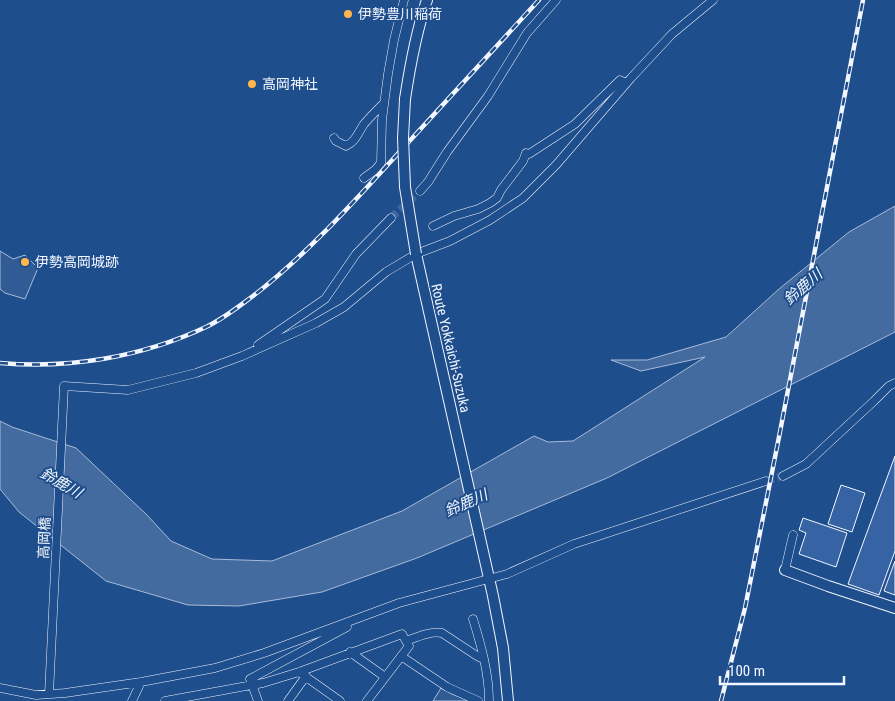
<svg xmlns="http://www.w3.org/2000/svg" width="895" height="701" viewBox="0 0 895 701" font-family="'Roboto Condensed','Noto Sans JP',sans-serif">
	<rect width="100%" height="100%" fill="#1f4e8c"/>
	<!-- built -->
	<path fill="#305b95" stroke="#a8bbd7" d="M0,251L13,259L25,255L38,268L25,299L5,293L0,289Z
		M441,688L452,694L470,701H433Z"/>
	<!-- water -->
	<path fill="#446ba0" stroke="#a8bbd7" d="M895,206V332L607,478L417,558L322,592L239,606L188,605L106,581L19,512L0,489V421L12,427L76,448L147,515L171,541L212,559L272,561L402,511L534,436L548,442L573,441L705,357L641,371L611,360H647L726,337L779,289L849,232Z"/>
	<!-- building -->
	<path fill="#3563a3" stroke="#f2f6ff" d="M895,456V551L879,595L848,584Z
		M841,485L865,493L852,532L828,524Z
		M803,518L847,533L836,567L799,554L806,533L799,530Z
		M895,561V595L884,591Z"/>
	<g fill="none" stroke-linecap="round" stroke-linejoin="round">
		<!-- street-tunnel -->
		<path stroke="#3f679d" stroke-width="8" stroke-dasharray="8 4" stroke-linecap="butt" d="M391,218L420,191
			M766,481L783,476"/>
		<!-- street casing -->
		<g stroke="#f2f6ff" stroke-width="9">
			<path id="street" d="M334,138L336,141L346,146C356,141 358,133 364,124C370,117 377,110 384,103
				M364,178L375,170L381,163L382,120L388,74L394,40L404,0
				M420,191L428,182L447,152L488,96L527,33L556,0
				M433,226L454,216L478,209L490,203L497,198L501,190L523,161L526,153L529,154L575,124L620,80L626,83
				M258,345L325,299L356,254L391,218
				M783,476L806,464L874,401L889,386L895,383
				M785,570L793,535
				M473,619C481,645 489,673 489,701
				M350,652L385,677
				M401,656L447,687L478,701
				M299,672L340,701
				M0,688L36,695L65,693L141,682L215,668L264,653L399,603L507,574L574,544L766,481
				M49,694L64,386L128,390L196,373L242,356L316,323L344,307L386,272L416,254L450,241L490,220L523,198L556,165L631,78L672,34L713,0
				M132,701L141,682
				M165,701L263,683L299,672L402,634L406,641
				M258,701L250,679L347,627
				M288,701L306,676
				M367,701L409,646L406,641C417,637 430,631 442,633L477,656L483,659"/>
		</g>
		<!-- secondary casing -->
		<g stroke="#f2f6ff" stroke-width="12">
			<path id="secondary" d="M405,99C410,66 416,32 427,0
				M416,254L493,596L503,648L508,701
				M785,570L828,586L895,608"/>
		</g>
		<!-- street -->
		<use href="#street" stroke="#1f4e8c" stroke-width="8"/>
		<!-- secondary -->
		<use href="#secondary" stroke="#1f4e8c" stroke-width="10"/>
		<!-- rail casing -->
		<g stroke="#f2f6ff" stroke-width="4.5">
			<path id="rail" d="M0,363C70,369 142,357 206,327C223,319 238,307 253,296C305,256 349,207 393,159C442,106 490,53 539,0
				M721,701L745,608L779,437L863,0"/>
		</g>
		<!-- rail -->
		<use href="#rail" stroke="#1f4e8c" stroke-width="2.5" stroke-dasharray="8" stroke-linecap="butt"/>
		<!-- secondary-bridge casing -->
		<g stroke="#f2f6ff" stroke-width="12" stroke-linecap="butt">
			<path id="secondary-bridge" d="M405,99L403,138L405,187L416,254"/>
		</g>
		<!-- secondary-bridge -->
		<use href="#secondary-bridge" stroke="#1f4e8c" stroke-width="10"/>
	</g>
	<!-- markers -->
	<g fill="#ffb74d" stroke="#1f4e8c" stroke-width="2">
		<circle cx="348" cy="14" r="5"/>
		<circle cx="252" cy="84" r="5"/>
		<circle cx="25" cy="262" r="5"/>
	</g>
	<g text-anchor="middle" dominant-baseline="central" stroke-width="4" stroke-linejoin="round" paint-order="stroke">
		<!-- poi labels -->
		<g font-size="14" fill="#f2f6ff" stroke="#1f4e8c" text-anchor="start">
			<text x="358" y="14">伊勢豊川稲荷</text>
			<text x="262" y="84">高岡神社</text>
			<text x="35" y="262">伊勢高岡城跡</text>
		</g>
		<!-- street labels -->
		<g font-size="14" fill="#f2f6ff" stroke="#1f4e8c">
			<text transform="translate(451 348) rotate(77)">Route Yokkaichi-Suzuka</text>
			<text transform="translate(44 538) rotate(-87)">高岡橋</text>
		</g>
		<!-- water labels -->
		<g font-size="15" font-style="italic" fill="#f2f6ff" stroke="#1f4e8c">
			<text transform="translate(803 287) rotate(-41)">鈴鹿川</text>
			<text transform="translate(61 483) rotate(30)">鈴鹿川</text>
			<text transform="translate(466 503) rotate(-24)">鈴鹿川</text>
		</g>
	</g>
	<!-- scale -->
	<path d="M720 676v8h124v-8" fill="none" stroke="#f2f6ff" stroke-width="2.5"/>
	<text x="728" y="676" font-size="15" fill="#f2f6ff" stroke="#1f4e8c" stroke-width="4" paint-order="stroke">100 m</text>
</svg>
